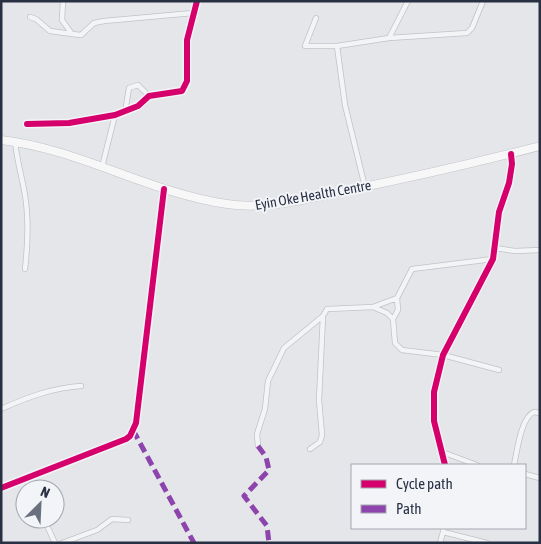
<svg xmlns="http://www.w3.org/2000/svg" width="541" height="544" viewBox="0 0 541 544" font-family="'Asap Condensed',sans-serif">
	<rect width="100%" height="100%" fill="#e4e6e9"/>
	<g fill="none" stroke-linecap="round" stroke-linejoin="round">
		<!-- street casing -->
		<g stroke="#c1c3c7" stroke-width="6">
			<path id="street" d="M63,1L62,20L72,34L81,35L94,23L104,21L193,13
				M30,17L36,19L50,31L72,34
				M316,18L305,46H337L389,38L467,33L472,28L483,1
				M389,38L408,1
				M337,46L345,105L365,187
				M125,112L129,88L138,85L149,96
				M27,124L69,123L115,115L138,106L149,96L182,91L187,81V40L197,1
				M15,142C17,161 22,177 25,195C29,220 28,243 25,269
				M102,167L115,115
				M495,248L515,251L540,250
				M493,259L412,269L397,298L398,310L393,319L395,343L402,350L443,355L499,370
				M373,307L387,313L393,319
				M1,409C28,397 52,388 81,386
				M258,446L257,434L265,409L268,381L284,348L323,316L327,309L373,307L397,298
				M310,449L320,442L322,435L319,400L323,316
				M442,452L477,465
				M445,465L434,421V392L443,355L493,259L499,212L509,183L512,164L511,154
				M514,465C517,452 521,417 534,412L540,413
				M525,474L540,478
				M25,478L31,489
				M1,488L126,439L130,436L136,423L164,189
				M44,519L55,543
				M443,528V532L487,543
				M62,543L97,530L112,519L128,520
				M440,543L443,532"/>
		</g>
		<!-- primary casing -->
		<g stroke="#c0c2c7" stroke-width="9">
			<path id="primary" d="M1,140C80,149 149,193 227,204C266,210 305,199 344,191C409,178 475,163 540,146"/>
		</g>
		<!-- street -->
		<use href="#street" stroke="#f3f4f6" stroke-width="4.5"/>
		<!-- primary -->
		<use href="#primary" stroke="#f7f7f7" stroke-width="8"/>
		<!-- quiet -->
		<path stroke="#8e44ad" stroke-width="5" stroke-dasharray="10 5" stroke-linecap="butt" d="M133,430L194,543
			M258,446L266,457L269,470L244,496L267,526L269,543"/>
		<!-- cycleway casing -->
		<g stroke="#f2f4f8" stroke-width="9">
			<path id="cycleway" d="M27,124L69,123L115,115L138,106L149,96L182,91L187,81V40L197,1
				M445,465L434,421V392L443,355L493,259L499,212L509,183L512,164L511,154
				M1,488L126,439L130,436L136,423L164,189"/>
		</g>
		<!-- cycleway -->
		<use href="#cycleway" stroke="#d6006c" stroke-width="6"/>
	</g>
	<g text-anchor="middle" dominant-baseline="central" stroke-width="4" stroke-linejoin="round" paint-order="stroke">
		<!-- street labels -->
		<g font-size="14" fill="#293044" stroke="#f2f4f8">
			<text transform="translate(313 195) rotate(-10)">Eyin Oke Health Centre</text>
		</g>
	</g>
	<!-- border -->
	<rect width="541" height="544" fill="none" stroke="#293044" stroke-width="5"/>
	<!-- legend -->
	<rect x="351" y="464" width="175" height="65" fill="#f2f4f8" stroke="#a2a6b0"/>
	<rect x="361" y="480" width="25" height="8" fill="#d6006c" stroke="#a2a6b0"/>
	<text x="396" y="489" font-size="15" fill="#293044">Cycle path</text>
	<rect x="361" y="505" width="25" height="8" fill="#8e44ad" stroke="#a2a6b0"/>
	<text x="396" y="514" font-size="15" fill="#293044">Path</text>
	<!-- north arrow -->
	<g transform="translate(40 504) rotate(24)"><circle r="24" fill="#f2f4f8" stroke="#a2a6b0"/>
	<path d="M0-4L9 19L0 12L-9 19Z" fill="#6a707e"/>
	<text y="-8" font-size="14" font-weight="bold" text-anchor="middle" fill="#293044">N</text>
	</g>
</svg>
